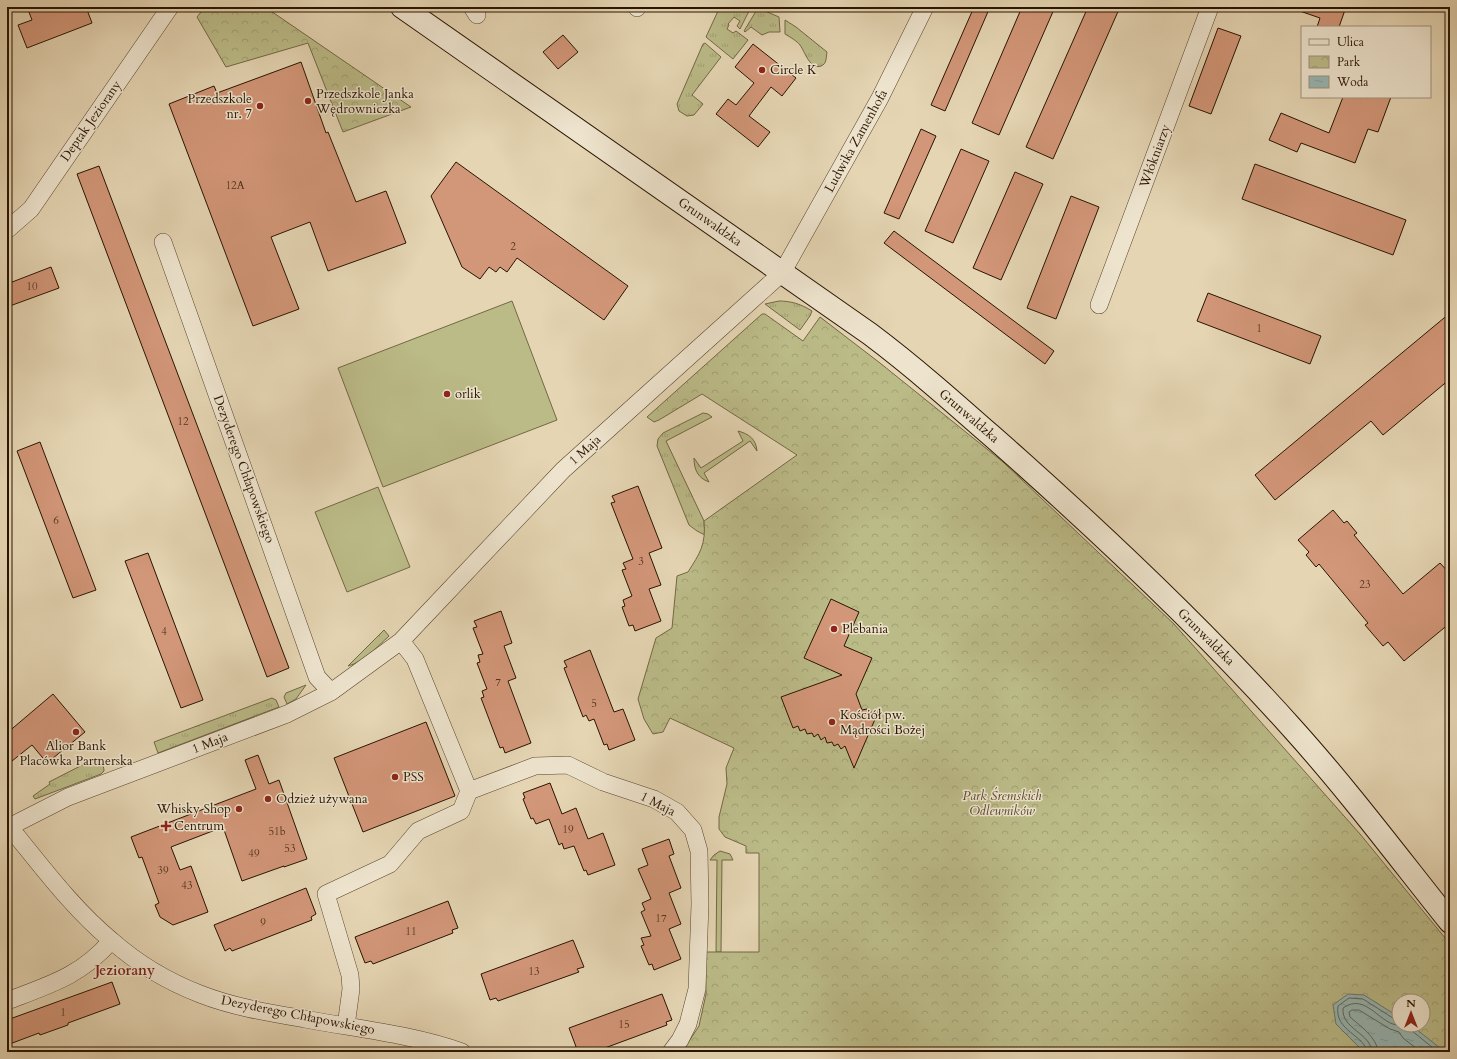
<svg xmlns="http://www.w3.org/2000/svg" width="1457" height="1059" viewBox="0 0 1457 1059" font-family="Cardo,serif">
	<defs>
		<pattern id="grass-tufts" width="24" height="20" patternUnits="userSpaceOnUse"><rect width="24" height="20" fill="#bb8"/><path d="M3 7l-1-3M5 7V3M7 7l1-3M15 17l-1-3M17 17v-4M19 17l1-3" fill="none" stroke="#a1a074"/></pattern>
		<pattern id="park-crowns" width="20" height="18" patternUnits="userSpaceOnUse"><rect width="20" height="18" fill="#bb8"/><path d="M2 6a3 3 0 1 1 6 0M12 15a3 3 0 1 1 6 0" fill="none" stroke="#a1a074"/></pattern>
		<pattern id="water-ripples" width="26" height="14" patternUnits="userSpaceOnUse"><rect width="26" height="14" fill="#97b7b4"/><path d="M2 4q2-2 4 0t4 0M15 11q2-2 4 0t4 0" fill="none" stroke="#829c99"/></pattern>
	</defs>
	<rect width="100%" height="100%" fill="#e5d5b3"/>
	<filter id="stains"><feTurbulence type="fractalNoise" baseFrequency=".005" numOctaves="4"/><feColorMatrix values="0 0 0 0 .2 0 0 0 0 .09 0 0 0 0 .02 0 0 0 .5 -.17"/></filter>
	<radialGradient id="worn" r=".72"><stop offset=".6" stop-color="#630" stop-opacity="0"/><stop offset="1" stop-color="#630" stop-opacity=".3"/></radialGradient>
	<!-- grass -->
	<path fill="url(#grass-tufts)" stroke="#726844" d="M722,7H751L740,29L737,26L740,21L734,17L728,24L729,25L727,29L733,33L736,31L748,40L733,59L706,37L718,11Z
		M758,8L779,17L780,32H769L762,35L751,27L745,32L744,31Z
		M785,20L796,27L827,52C826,57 827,64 821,66C810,70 805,52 800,45C797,41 790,37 785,34Z
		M705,43L721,57L692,95L703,104L694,115L687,116L679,111L677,104L703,44Z
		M779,301C791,301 801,304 812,311L810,316L800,330L765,304Z
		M703,413L708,414L712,417L666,441L704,521L705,535L697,531L689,525L657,446L658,439L663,433Z
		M738,431C749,434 756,439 757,451L750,441L704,473L709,482C698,478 694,470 694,458L701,468L743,441Z
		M384,630L389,636C377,647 364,662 348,666Z
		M306,685L296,699L287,704L284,697L286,693Z
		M272,698L276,700L279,707L158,753L154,742Z
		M94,759C100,759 104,765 104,771L101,774L35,799L33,796L50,784L49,782Z
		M720,851L730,854L733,860H722L721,952H716L717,860H710L714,855Z"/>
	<!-- park -->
	<path fill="url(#park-crowns)" stroke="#726844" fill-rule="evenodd" d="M205,7H265L411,107L343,132L308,43L226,67L197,17Z
		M762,314H765L803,341L820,317L880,363L1003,462L1174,624L1360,834L1450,944V1052H682L699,1026L706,994L705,952H759V853H746V846L725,837L719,829V817L727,784L726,768L734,748L670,718L663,732L653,734L644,719L638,699L656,638L672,628L677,576L688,572C700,553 706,545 704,521L797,455L702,394L659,420L654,422L647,417ZM1399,1001H1423V1025H1399Z"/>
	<!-- pitch -->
	<path fill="#bb8" stroke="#726844" d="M512,301L557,420L383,487L338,368Z
		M378,487L410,567L347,592L315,512Z"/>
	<!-- water -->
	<path fill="url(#water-ripples)" stroke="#6b766c" d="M1348,994L1364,995L1399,1017V1025H1411L1445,1052H1364L1336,1024L1333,1005Z"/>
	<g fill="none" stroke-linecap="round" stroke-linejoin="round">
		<!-- shore -->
		<path stroke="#60665a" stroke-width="1" d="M1409,1025L1411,1030L1438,1052
			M1367,1052C1365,1035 1334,1031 1338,1006L1349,998L1363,999L1396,1020H1399
			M1372,1052C1371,1033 1341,1029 1343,1008C1367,991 1381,1028 1401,1025
			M1378,1052C1377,1037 1360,1026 1350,1017L1349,1012L1352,1010H1359L1390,1029L1399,1032L1403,1038L1421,1052"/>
	</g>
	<!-- building -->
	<path fill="#d29678" stroke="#291400" d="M27,7H86L92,23L27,48L18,25L32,20Z
		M974,7H990L945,111L931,105Z
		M1022,7H1055L999,135L972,123Z
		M1088,7H1120L1053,159L1026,147Z
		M1295,7H1346L1339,27H1317L1320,18L1294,9Z
		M1218,28L1241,36L1211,114L1189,106Z
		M563,35L578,52L558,69L543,52Z
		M753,44L796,78L782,96L771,87L749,116L770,132L758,147L716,114L728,99L736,105L754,83L735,67Z
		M301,62L326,133L328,132L356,202L386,191L406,243L328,271L310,222L271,237L299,309L253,326L169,104L214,86L217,93Z
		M1343,97H1391L1378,132L1368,129L1355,163L1301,143L1297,152L1269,140L1281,113L1329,133Z
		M921,129L936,136L899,219L884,213Z
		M961,149L989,161L953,243L925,231Z
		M456,162L628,286L604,320L517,258L507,272L500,267L496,272L489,267L480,279L462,267L431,196Z
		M1255,164L1406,220L1393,255L1242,199Z
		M99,166L289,668L267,677L77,174Z
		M1015,172L1043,184L1001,280L973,268Z
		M1071,196L1099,207L1056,319L1027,308Z
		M894,231L1054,351L1045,364L884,243Z
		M51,267L59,288L7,307V284Z
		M1208,293L1321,336L1310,364L1197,321Z
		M1450,313V379L1383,435L1371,421L1275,500L1255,475Z
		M40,442L96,590L73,598L17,451Z
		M638,486L662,548L649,553L661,585L649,589L661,621L635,631L633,625L629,626L622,607L625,606L623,600L632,596L622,570L626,569L623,563L633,559L611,503L615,502L612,496Z
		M1333,510L1344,523L1347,521L1357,533L1354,535L1403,594L1440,563L1450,574V623L1404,661L1388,642L1383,646L1365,625L1368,623L1319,564L1316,567L1306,555L1309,552L1298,540Z
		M148,553L203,700L181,708L125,561Z
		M831,599L859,612L844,646L872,658L856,694L862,710L867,709L869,713L879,710L854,768L845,746L841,749L838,744L834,746L832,742L827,743L825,737L821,740L818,734L814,737L812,733L807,734L805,729L800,731L798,726L793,728L781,697L842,675L804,658Z
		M501,611L512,643L504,646L516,678L508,681L531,743L505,753L503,747L500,748L481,698L484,697L482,691L487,689L477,663L480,662L478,655L483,654L473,628L477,627L474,621Z
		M590,650L614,712L623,709L635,740L609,750L607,744L604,745L594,719L589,721L586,715L583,717L564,668L567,667L564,661Z
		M53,694L85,732L47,763L32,745L7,765V733Z
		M426,722L455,796L363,832L334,758Z
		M258,755L269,784L279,780L307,859L284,867V866L242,881L223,827L171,847L180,870L191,866L208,912L173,925L160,917L155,905L159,903L142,857L139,858L131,837L256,789L245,760Z
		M550,783L562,814L576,808L588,839L603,833L615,865L588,875L586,870L584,871L574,846L564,849L562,843L559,845L549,819L536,824L533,818L531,819L523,799L525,798L523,793Z
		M669,839L674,854L669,856L681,888L669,893L681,924L669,929L681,959L654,970L652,964L649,965L641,946L644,945L641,938L651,936L641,912L645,910L642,903L651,899L638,869L648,865L642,849Z
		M306,888L316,914L311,917L312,920L232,951L230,948L225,951L214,925Z
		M448,901L458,928L452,930L453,933L373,964L371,961L365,963L355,937Z
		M573,940L584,967L577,969L579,972L498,1001L496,998L490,1000L481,974Z
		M112,982L120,1004L68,1023V1025L40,1035L39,1033L7,1045V1020Z
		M662,994L672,1020L666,1022L667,1025L594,1052H578L569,1028Z"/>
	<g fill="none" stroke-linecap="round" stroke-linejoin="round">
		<!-- street casing -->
		<g stroke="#58442d" stroke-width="18">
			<path id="street" d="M472,7L477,15
				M637,8V7
				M7,230L31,209L170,7
				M163,242L317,677L331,692
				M1099,305L1210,7
				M469,791L535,766L568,765L603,782L654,799L677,812L693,830L699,851L700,904L697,989L688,1024L680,1040L671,1052
				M7,824C40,864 72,908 112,941C137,963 169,982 200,994C233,1007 270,1013 305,1019C358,1029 411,1034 462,1052
				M9,827L68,797L287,714L331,692L401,641L563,470L782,273L880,98L925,7
				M7,1001C49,985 81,976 111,941
				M346,1026L351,989L350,975L326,894L390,864L418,831L461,811L469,791L415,659L401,641"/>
		</g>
		<!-- secondary casing -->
		<g stroke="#291400" stroke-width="24">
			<path id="secondary" d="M402,7L870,334C922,373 970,417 1019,460C1114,545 1207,633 1292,728C1348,790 1398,857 1450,922"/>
		</g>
		<!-- street -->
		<use href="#street" stroke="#eee4ce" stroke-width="17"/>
		<!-- secondary -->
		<use href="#secondary" stroke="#eee4ce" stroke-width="22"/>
	</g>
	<!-- markers -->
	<g fill="#8f2418" stroke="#eee4ce" stroke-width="1.5">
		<circle cx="762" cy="70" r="4"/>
		<circle cx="308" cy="101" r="4"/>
		<circle cx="260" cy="106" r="4"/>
		<circle cx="447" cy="394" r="4"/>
		<circle cx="834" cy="629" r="4"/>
		<circle cx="832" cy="722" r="4"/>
		<circle cx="76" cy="732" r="4"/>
		<circle cx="395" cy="777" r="4"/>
		<circle cx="268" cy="799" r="4"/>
		<circle cx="239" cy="809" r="4"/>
		<path d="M164 820h4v4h4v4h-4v4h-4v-4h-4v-4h4z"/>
	</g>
	<g text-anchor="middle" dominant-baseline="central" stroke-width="3" stroke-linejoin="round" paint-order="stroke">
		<!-- number labels -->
		<g font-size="11" fill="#53341e">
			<text x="235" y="185">12A</text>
			<text x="513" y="246">2</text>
			<text x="32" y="286">10</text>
			<text x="1259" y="328">1</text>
			<text x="183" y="421">12</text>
			<text x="56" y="520">6</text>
			<text x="641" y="561">3</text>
			<text x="1365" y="584">23</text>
			<text x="164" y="631">4</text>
			<text x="498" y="682">7</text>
			<text x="594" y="703">5</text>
			<text x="568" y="829">19</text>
			<text x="277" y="831">51b</text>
			<text x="290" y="848">53</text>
			<text x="254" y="853">49</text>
			<text x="163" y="870">39</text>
			<text x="187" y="885">43</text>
			<text x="661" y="918">17</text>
			<text x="263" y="922">9</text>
			<text x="411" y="931">11</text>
			<text x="534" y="971">13</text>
			<text x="63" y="1012">1</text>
			<text x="624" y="1024">15</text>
		</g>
		<!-- poi labels -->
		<g font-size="13" fill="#291400" stroke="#eee4ce" text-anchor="start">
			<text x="770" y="70">Circle K</text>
			<text x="316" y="94">Przedszkole Janka<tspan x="316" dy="15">Wędrowniczka</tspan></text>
			<text x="252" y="99" text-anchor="end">Przedszkole<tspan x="252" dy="15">nr. 7</tspan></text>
			<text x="455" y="394">orlik</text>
			<text x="842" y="629">Plebania</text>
			<text x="840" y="715">Kościół pw.<tspan x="840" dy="15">Mądrości Bożej</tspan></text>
			<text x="76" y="746" text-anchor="middle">Alior Bank<tspan x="76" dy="15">Placówka Partnerska</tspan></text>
			<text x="403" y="777">PSS</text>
			<text x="276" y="799">Odzież używana</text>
			<text x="231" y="809" text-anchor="end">Whisky Shop</text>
			<text x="174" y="826">Centrum</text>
		</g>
		<!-- street labels -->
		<g font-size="13" fill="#291400" stroke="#eee4ce">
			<text transform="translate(91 121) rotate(-55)">Deptak Jeziorany</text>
			<text transform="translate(856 141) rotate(-61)">Ludwika Zamenhofa</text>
			<text transform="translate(1155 156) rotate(-70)">Włókniarzy</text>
			<text transform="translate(710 222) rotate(35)">Grunwaldzka</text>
			<text transform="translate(969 416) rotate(41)">Grunwaldzka</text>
			<text transform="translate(585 450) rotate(-42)">1 Maja</text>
			<text transform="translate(244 469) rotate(70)">Dezyderego Chłapowskiego</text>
			<text transform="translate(1206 637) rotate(45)">Grunwaldzka</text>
			<text transform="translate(210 743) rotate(-21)">1 Maja</text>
			<text transform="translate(658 804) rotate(27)">1 Maja</text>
			<text transform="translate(298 1015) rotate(11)">Dezyderego Chłapowskiego</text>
		</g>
		<!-- park labels -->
		<g font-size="13" font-style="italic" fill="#554629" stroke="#eee4ce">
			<text x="1002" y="796">Park Śremskich<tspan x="1002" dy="15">Odlewników</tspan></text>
		</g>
		<!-- neighbourhood labels -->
		<g font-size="14" font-weight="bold" fill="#7a1f14" stroke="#eee4ce">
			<text x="125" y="970">Jeziorany</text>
		</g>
	</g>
	<!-- margin -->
	<rect width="1457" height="1059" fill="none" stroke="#e5d5b3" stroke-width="24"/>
	<rect x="8" y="8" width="1441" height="1043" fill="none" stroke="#291400" stroke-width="2"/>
	<rect x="12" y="12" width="1433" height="1035" fill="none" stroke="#291400"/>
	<!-- legend -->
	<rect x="1301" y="26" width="130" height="72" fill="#eee4ce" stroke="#9f917c"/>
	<rect x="1309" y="39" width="20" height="6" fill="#eee4ce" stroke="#9f917c"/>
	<text x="1337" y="46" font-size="12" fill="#291400">Ulica</text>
	<rect x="1309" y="56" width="20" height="12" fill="url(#park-crowns)" stroke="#9f917c"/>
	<text x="1337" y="66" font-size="12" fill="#291400">Park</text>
	<rect x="1309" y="76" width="20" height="12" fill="url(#water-ripples)" stroke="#9f917c"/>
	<text x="1337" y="86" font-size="12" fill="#291400">Woda</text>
	<!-- north arrow -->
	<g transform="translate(1411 1013)"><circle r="19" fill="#eee4ce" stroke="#9f917c"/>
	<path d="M0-3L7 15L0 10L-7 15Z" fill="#8f2418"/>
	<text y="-6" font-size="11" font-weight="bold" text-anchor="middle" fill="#291400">N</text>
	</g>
	<rect width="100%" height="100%" filter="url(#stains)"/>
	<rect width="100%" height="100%" fill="url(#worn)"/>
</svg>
